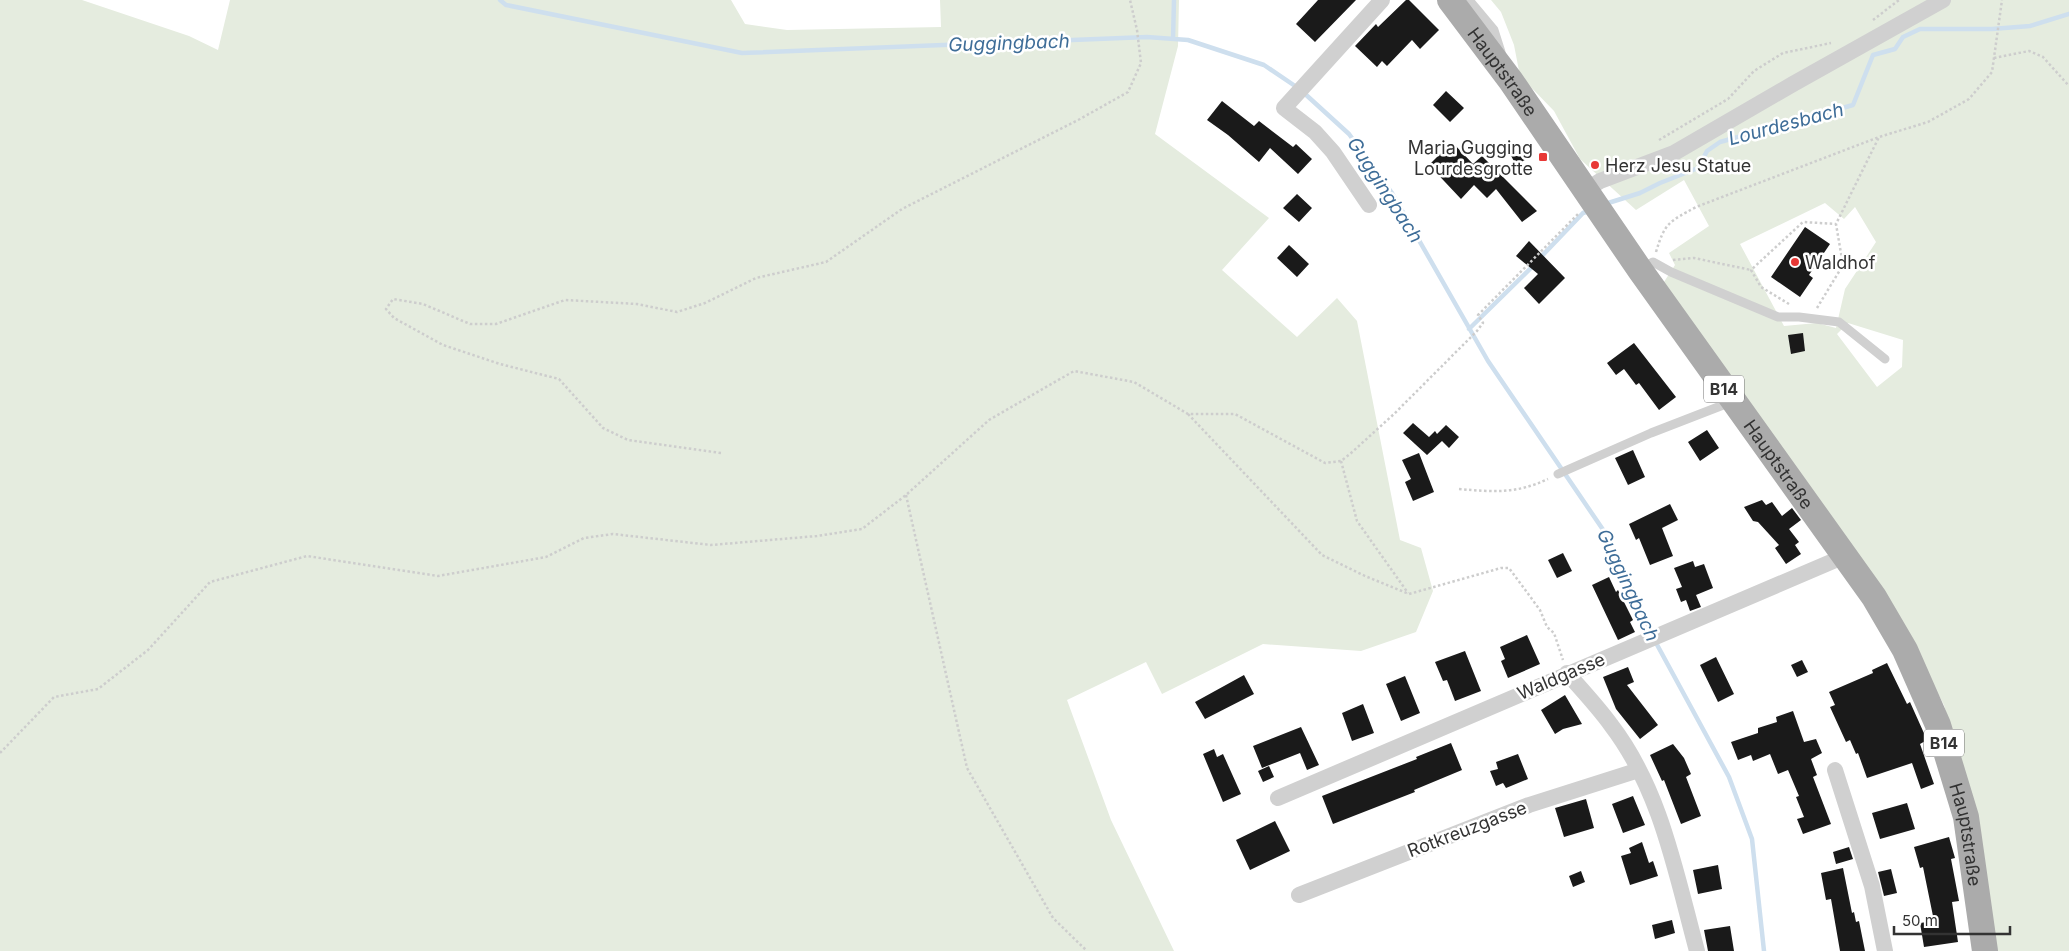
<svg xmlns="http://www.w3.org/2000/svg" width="2069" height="951" viewBox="0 0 2069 951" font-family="Inter,sans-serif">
	<rect width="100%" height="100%" fill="#fff"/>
	<!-- green -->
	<path fill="#e5ecdf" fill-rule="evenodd" d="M0,0H82L189,36L218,50L230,0H731L745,24L787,30L941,27L940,0H1179L1178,46L1155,134L1269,218L1222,270L1297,337L1337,298L1357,321L1400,540L1421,548L1433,591L1416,632L1361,651L1263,644L1162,694L1146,662L1067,700L1111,820L1174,951H0Z
		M1491,0H2069V951H1991L1973,806L1944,705L1885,592L1662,285L1675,265L1669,253L1709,226L1684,180L1636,210L1580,159L1554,111L1520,76L1514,45L1501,12ZM1825,203L1844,219L1855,207L1876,242L1845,289L1836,328L1817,323L1784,326L1740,244ZM1848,323L1903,340L1902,367L1877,387L1837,334Z"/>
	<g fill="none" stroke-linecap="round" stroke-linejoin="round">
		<!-- stream -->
		<path stroke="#cedfee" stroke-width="4.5" d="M500,0L506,5L742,53L1147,37L1188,40L1264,65L1298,88
			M1173,39L1174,0
			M1304,93L1349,134L1392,193L1488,361L1608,537L1652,634
			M1605,204L1640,193L1660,183L1698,168L1707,151L1720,142L1853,105L1873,55L1895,49L1903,37L1920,29H1992L2030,26L2069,14
			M1539,259L1583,213L1589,211
			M1469,329L1534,265
			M1655,641L1729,777L1752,839L1764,951"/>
	</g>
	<!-- building -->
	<path fill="#1a1a1a" d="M1318,0H1356L1315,42L1296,24Z
		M1406,0H1409L1439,30L1420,49L1412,40L1387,66L1382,61L1377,67L1355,46L1376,24L1378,27Z
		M1446,91L1464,108L1450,122L1433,105Z
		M1222,101L1254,126L1259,121L1293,147L1296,144L1312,159L1298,174L1270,148L1259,162L1228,135L1207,120Z
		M1452,142L1473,164L1482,156L1537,211L1522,222L1496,189L1487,198L1474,185L1461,199L1429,165Z
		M1520,145L1528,158L1516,165L1509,152Z
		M1297,194L1312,208L1299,222L1283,208Z
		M1805,227L1830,244L1809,275L1813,278L1800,297L1771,277Z
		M1529,241L1565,278L1539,304L1524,288L1538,274L1516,256Z
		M1289,245L1309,264L1297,277L1277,258Z
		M1803,333L1805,351L1791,354L1788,335Z
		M1634,343L1676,397L1659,410L1639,383L1636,385L1624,369L1616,375L1607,363Z
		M1413,423L1429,437L1435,431L1437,434L1446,425L1459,437L1449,448L1442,441L1427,455L1403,433Z
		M1707,430L1719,448L1700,461L1688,442Z
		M1633,450L1645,477L1628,485L1615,458Z
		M1419,453L1434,492L1413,501L1405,482L1411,479L1402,460Z
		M1762,500L1766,505L1772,502L1782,516L1792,508L1801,520L1789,529L1799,542L1795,545L1801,554L1786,564L1775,548L1779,545L1758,522L1753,521L1744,507Z
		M1670,504L1678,520L1662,528L1673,556L1650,565L1639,538L1636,540L1629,524Z
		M1563,553L1572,571L1557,578L1548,560Z
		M1693,561L1695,567L1704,564L1713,588L1696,595L1701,607L1690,611L1686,600L1681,602L1676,589L1682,587L1674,568Z
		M1609,577L1616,592L1618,590L1633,620L1630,622L1635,632L1618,640L1592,585Z
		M1527,635L1540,664L1508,678L1501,661L1505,659L1500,647Z
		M1465,651L1481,691L1455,701L1447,680L1443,681L1435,662Z
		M1716,657L1734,694L1718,702L1700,665Z
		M1802,660L1808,672L1797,677L1791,665Z
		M1887,663L1907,704L1910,702L1927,740L1920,744L1934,784L1921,789L1912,763L1867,778L1858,753L1856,754L1850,740L1846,742L1830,707L1835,705L1829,692L1873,673L1872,670Z
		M1628,667L1634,682L1627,685L1658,725L1640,739L1616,709L1603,677Z
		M1244,675L1254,694L1205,719L1195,702Z
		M1405,676L1420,713L1401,721L1386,684Z
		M1565,695L1582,724L1563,729L1555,734L1541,710Z
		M1363,704L1374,733L1352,741L1342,713Z
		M1793,711L1804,742L1816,739L1822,753L1811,759L1817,775L1813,777L1831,824L1803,834L1797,819L1804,817L1796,797L1799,796L1788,770L1778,774L1770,754L1753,761L1751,755L1738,760L1731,742L1758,733V728L1777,722L1776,717Z
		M1301,727L1319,765L1307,770L1300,753L1262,768L1253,746Z
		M1451,743L1462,770L1414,790L1415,792L1333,824L1322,796L1417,759L1416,757Z
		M1673,744L1684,758L1691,774L1686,777L1701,816L1681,824L1664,780L1662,781L1650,755Z
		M1214,749L1217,757L1223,754L1241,794L1223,802L1203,754Z
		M1518,754L1528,779L1506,788L1503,783L1496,786L1490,771L1498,769L1496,762Z
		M1269,766L1274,777L1263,782L1258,771Z
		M1633,796L1645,825L1623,833L1612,804Z
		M1586,799L1594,828L1564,837L1555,808Z
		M1907,803L1915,829L1880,839L1872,813Z
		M1275,821L1290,851L1250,870L1236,840Z
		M1949,837L1955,858L1951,859L1959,901L1952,902L1958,942L1924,947L1920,923L1934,921L1923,867L1920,868L1914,847Z
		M1642,842L1649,863L1653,861L1658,876L1630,885L1621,856L1631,853L1629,848Z
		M1849,847L1853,859L1836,864L1833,852Z
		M1718,865L1722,889L1698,894L1693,870Z
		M1843,868L1852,913L1854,912L1856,922L1859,921L1865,951H1840L1831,899L1826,900L1821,873Z
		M1891,869L1897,893L1884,896L1878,872Z
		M1581,871L1585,882L1573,887L1569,876Z
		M1672,920L1675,933L1655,939L1652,925Z
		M1730,926L1734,951H1708L1704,930Z"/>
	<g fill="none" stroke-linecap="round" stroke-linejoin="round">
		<!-- path -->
		<path stroke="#cdcdcd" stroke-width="2.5" stroke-dasharray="2.5 2.5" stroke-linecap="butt" d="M1873,20L1899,0
			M1994,58L2029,51L2043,57L2069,86
			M1659,140L1728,99L1754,71L1783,53L1831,43
			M1656,252C1665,222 1669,222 1696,207L1879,137L1928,122L1969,99L1992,72L2002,0
			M1673,260L1694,258L1751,270
			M1789,304L1761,287L1751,270L1803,222L1836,224
			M1817,308L1843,265L1836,224L1879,137
			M1188,414L1322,555L1365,576L1409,594L1501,568H1509L1540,610L1547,627L1554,633L1563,660
			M721,453L628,440L603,428L559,379L500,364L443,345L394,318L386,309L393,299L423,304L470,324H496L565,300L637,304L677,312L705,303L756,278L826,262L902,209L1080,119L1128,92L1141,63L1137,30L1130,0
			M1341,461L1357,521L1408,593
			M1459,489C1494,492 1516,494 1548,479
			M906,495L967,768L1053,918L1087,951
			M0,753L54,697L98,689L148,650L210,582L307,556L438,576L546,557L584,538L613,534L711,545L817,536L862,529L906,495L989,420L1074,371L1134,382L1188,414H1235L1325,463L1341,461L1350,454L1394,414L1477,331L1483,323L1478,315L1578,214"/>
		<!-- lane -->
		<path stroke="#d0d0d0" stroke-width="9" d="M1469,0L1494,30L1501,52
			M1642,268L1653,262L1671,272L1778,317H1799L1839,322L1885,359
			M1558,474L1651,433L1731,402"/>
		<!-- street -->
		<path stroke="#d0d0d0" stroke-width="16" d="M1586,190L1600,181L1674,153L1793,84L1943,0
			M1369,205L1333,152L1315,132L1284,108L1382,0
			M1567,673C1582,690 1598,707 1611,725C1661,790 1676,874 1697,951
			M1835,770L1872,886L1885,951
			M1278,798L1845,556
			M1299,895L1529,805L1639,770"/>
		<!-- primary -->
		<path stroke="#ababab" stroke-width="26" id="s1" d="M1450,0L1511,81L1640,270L1874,597L1905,650L1938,725L1966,817L1985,951"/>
	</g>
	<!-- markers -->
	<g fill="#e83836" stroke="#fff" stroke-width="2">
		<rect x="1538" y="152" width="10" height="10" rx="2.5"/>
		<circle cx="1595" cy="165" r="5"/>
		<circle cx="1795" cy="262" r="5"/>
	</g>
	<g text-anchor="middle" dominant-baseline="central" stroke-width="5" stroke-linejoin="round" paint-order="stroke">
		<!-- shield labels -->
		<g fill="#fff" stroke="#707070" stroke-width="1">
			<rect x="1704" y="375.5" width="40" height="27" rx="4"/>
			<rect x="1924" y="729.5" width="40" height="27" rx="4"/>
		</g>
		<g font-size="16" font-weight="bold" fill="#333">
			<text x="1724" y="389">B14</text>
			<text x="1944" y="743">B14</text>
		</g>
		<!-- street labels -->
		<g font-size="18" fill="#333" stroke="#fff">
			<text stroke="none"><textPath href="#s1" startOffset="89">Hauptstraße</textPath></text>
			<text stroke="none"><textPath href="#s1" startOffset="569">Hauptstraße</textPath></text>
			<text transform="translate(1561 676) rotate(-23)">Waldgasse</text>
			<text transform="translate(1467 829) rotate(-21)">Rotkreuzgasse</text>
			<text stroke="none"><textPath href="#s1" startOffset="989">Hauptstraße</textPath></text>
		</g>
		<!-- poi labels -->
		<g font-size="18" fill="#333" stroke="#fff" text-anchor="start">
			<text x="1533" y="147" text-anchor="end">Maria Gugging<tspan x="1533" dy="21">Lourdesgrotte</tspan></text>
			<text x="1605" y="165">Herz Jesu Statue</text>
			<text x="1805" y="262">Waldhof</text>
		</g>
		<!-- water labels -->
		<g font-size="19" font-style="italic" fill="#3e6d98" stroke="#fff">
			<text transform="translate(1009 43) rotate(-2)">Guggingbach</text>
			<text transform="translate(1786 124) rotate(-15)">Lourdesbach</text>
			<text transform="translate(1385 190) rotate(57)">Guggingbach</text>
			<text transform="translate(1628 585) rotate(65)">Guggingbach</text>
		</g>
	</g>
	<!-- scale -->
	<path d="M1894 926v8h116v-8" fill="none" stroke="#333333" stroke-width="2.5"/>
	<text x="1902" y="926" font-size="15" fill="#333333" stroke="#ffffff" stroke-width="4" paint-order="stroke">50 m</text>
</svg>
